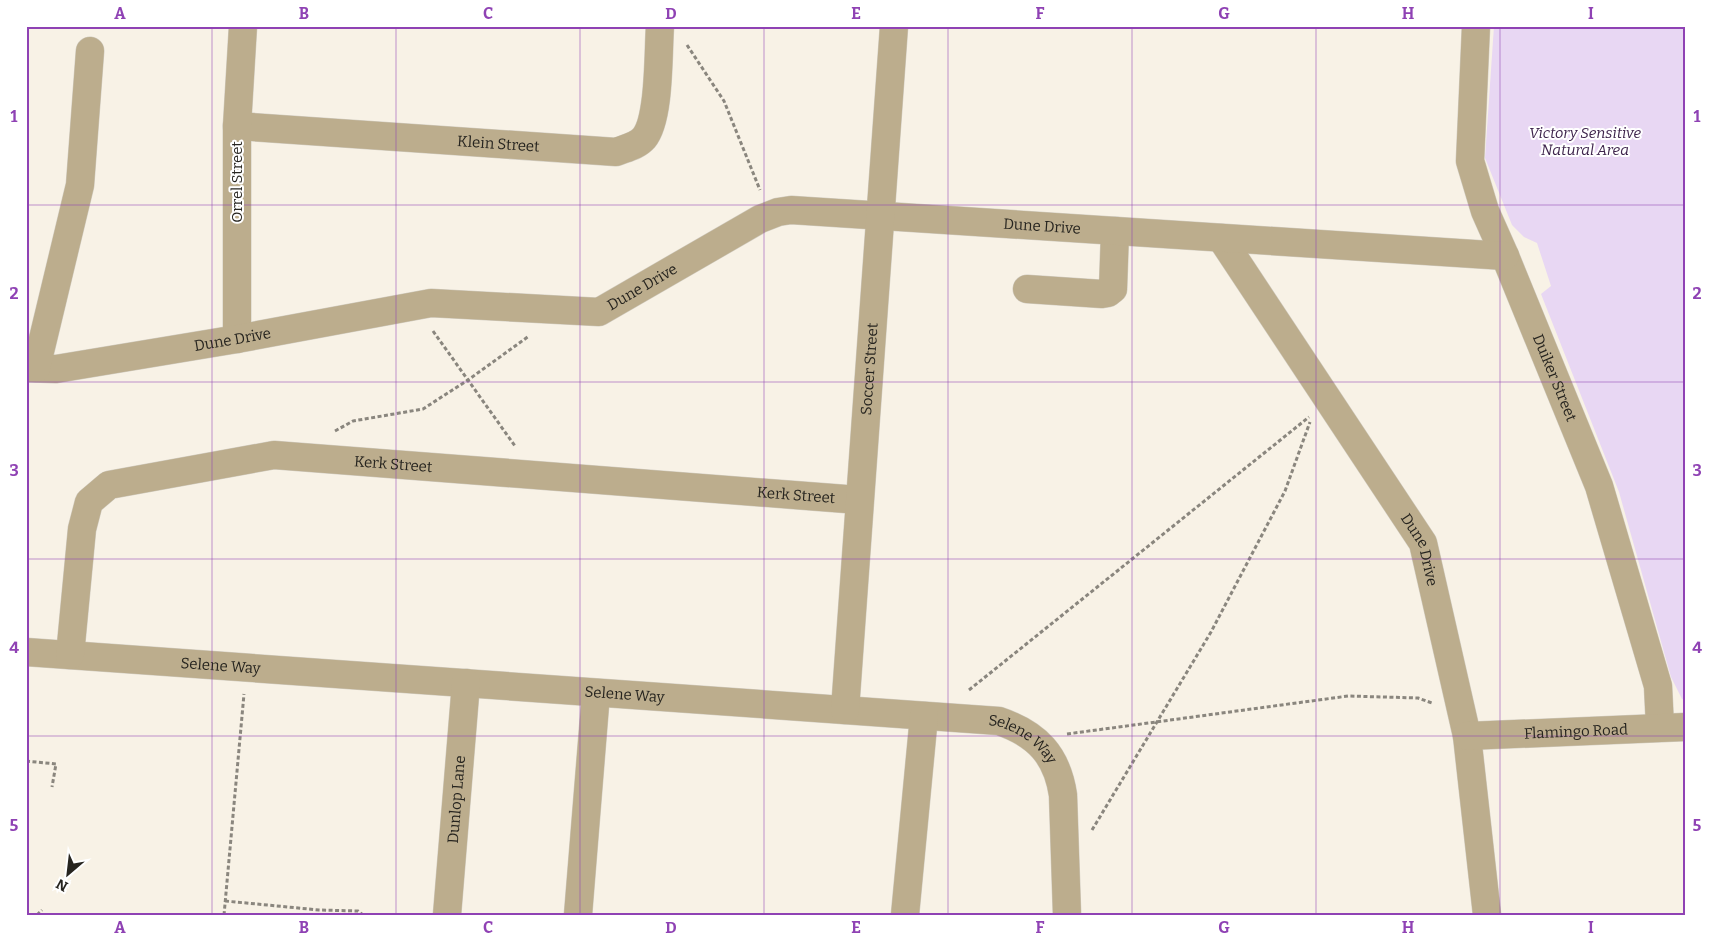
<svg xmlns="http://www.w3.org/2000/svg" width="1711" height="941" viewBox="0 0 1711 941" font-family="Bitter,serif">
	<rect width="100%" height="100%" fill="#f8f2e6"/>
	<!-- green -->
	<path fill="#e8d7f3" d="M1494,26H1685V700L1682,699L1671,677L1619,492L1541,294L1551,286L1537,243L1524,237L1512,225L1485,158Z"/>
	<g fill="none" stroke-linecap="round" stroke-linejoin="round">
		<!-- minor casing -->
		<g stroke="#d2cdc2" stroke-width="29">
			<g id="minor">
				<path id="s1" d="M1476,26L1470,161L1485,211L1505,256L1599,486L1658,686L1660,727"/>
				<path id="s2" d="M237,126L616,152C626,148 637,146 644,138C660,119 658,52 660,26"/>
				<path id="s3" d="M1221,238L1423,543L1467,736L1487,915"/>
				<path d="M1027,289L1102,294L1108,293L1113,289L1115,231"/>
				<path d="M237,339V126L243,26"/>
				<path id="s4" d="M26,368L56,369L237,339L431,303L599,312L760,219L778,212L791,210L1505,256"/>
				<path d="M36,368L80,185L90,51"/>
				<path id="s5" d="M26,652L999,721C1037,734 1057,755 1063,795L1067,915"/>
				<path id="s6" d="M70,655L82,529L89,502L109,485L274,455L859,500"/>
				<path id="s7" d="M845,710L894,26"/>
				<path id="s8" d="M1467,736L1685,727"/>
				<path id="s9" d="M447,915L466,683"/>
				<path d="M578,915L596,693"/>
				<path d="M905,915L924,716"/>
			</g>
		</g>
		<!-- path -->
		<path stroke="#8a867e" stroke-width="3" stroke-dasharray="4 2.5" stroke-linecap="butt" d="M687,45L724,101L760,190
			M433,331L515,446
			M335,431L353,421L423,409L468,380L529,336
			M969,690L1309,417
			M1067,734L1348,696L1418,698L1432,703
			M26,761L56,764L52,787
			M1092,830L1211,632L1285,491L1310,422
			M225,901L319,910L358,911L363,915
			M37,915L42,910
			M224,915L244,694"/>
		<!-- minor -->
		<use href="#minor" stroke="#bcad8d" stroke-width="28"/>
	</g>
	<!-- grid -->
	<path fill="none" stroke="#8f42b4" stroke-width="1" stroke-opacity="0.55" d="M212,26V915M396,26V915M580,26V915M764,26V915M948,26V915M1132,26V915M1316,26V915M1500,26V915M26,205H1685M26,382H1685M26,559H1685M26,736H1685"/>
	<g text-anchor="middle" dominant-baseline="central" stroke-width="4" stroke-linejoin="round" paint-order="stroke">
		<!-- park labels -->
		<g font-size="15" font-style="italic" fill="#3e244c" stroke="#fff">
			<text x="1585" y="133">Victory Sensitive<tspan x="1585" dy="17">Natural Area</tspan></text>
		</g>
		<!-- street labels -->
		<g font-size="15" fill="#26241f" stroke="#fff">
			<text stroke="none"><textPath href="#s2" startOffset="262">Klein Street</textPath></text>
			<text transform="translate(237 182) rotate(-90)">Orrel Street</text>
			<text stroke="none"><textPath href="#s4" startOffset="1049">Dune Drive</textPath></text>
			<text stroke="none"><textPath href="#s4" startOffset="629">Dune Drive</textPath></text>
			<text stroke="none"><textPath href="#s4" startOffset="209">Dune Drive</textPath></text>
			<text stroke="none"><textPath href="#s7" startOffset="342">Soccer Street</textPath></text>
			<text stroke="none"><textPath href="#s1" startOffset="368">Duiker Street</textPath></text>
			<text stroke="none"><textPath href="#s6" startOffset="468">Kerk Street</textPath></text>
			<text stroke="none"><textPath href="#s6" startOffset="872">Kerk Street</textPath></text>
			<text stroke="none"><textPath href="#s3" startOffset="371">Dune Drive</textPath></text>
			<text stroke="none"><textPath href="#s5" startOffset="195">Selene Way</textPath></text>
			<text stroke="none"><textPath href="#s5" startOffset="600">Selene Way</textPath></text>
			<text stroke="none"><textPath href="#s8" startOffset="109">Flamingo Road</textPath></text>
			<text stroke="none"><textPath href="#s5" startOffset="1005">Selene Way</textPath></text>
			<text stroke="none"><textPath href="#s9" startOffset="116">Dunlop Lane</textPath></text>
		</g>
	</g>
	<!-- border -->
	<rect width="1711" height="941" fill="none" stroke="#ffffff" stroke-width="55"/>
	<!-- north arrow -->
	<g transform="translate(68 874) rotate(208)" stroke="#ffffff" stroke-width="4" paint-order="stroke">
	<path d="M0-4L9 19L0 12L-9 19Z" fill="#26241f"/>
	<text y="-8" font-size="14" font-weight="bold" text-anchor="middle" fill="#26241f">N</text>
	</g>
	<rect x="28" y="28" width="1656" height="886" fill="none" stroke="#8f42b4" stroke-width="2"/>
	<g font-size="16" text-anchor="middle" font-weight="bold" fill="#8f42b4">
		<text x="120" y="19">A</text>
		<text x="304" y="19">B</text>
		<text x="488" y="19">C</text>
		<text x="671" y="19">D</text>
		<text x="856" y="19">E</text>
		<text x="1040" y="19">F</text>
		<text x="1224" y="19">G</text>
		<text x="1408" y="19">H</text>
		<text x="1591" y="19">I</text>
		<text x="14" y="122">1</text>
		<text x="1697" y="122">1</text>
		<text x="14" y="299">2</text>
		<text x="1697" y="299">2</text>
		<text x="14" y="476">3</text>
		<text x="1697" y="476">3</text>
		<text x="14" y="653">4</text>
		<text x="1697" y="653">4</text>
		<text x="14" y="831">5</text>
		<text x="1697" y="831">5</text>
		<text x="120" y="933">A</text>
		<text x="304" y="933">B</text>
		<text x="488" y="933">C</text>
		<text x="671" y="933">D</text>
		<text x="856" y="933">E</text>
		<text x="1040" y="933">F</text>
		<text x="1224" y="933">G</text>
		<text x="1408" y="933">H</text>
		<text x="1591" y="933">I</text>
	</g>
</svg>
